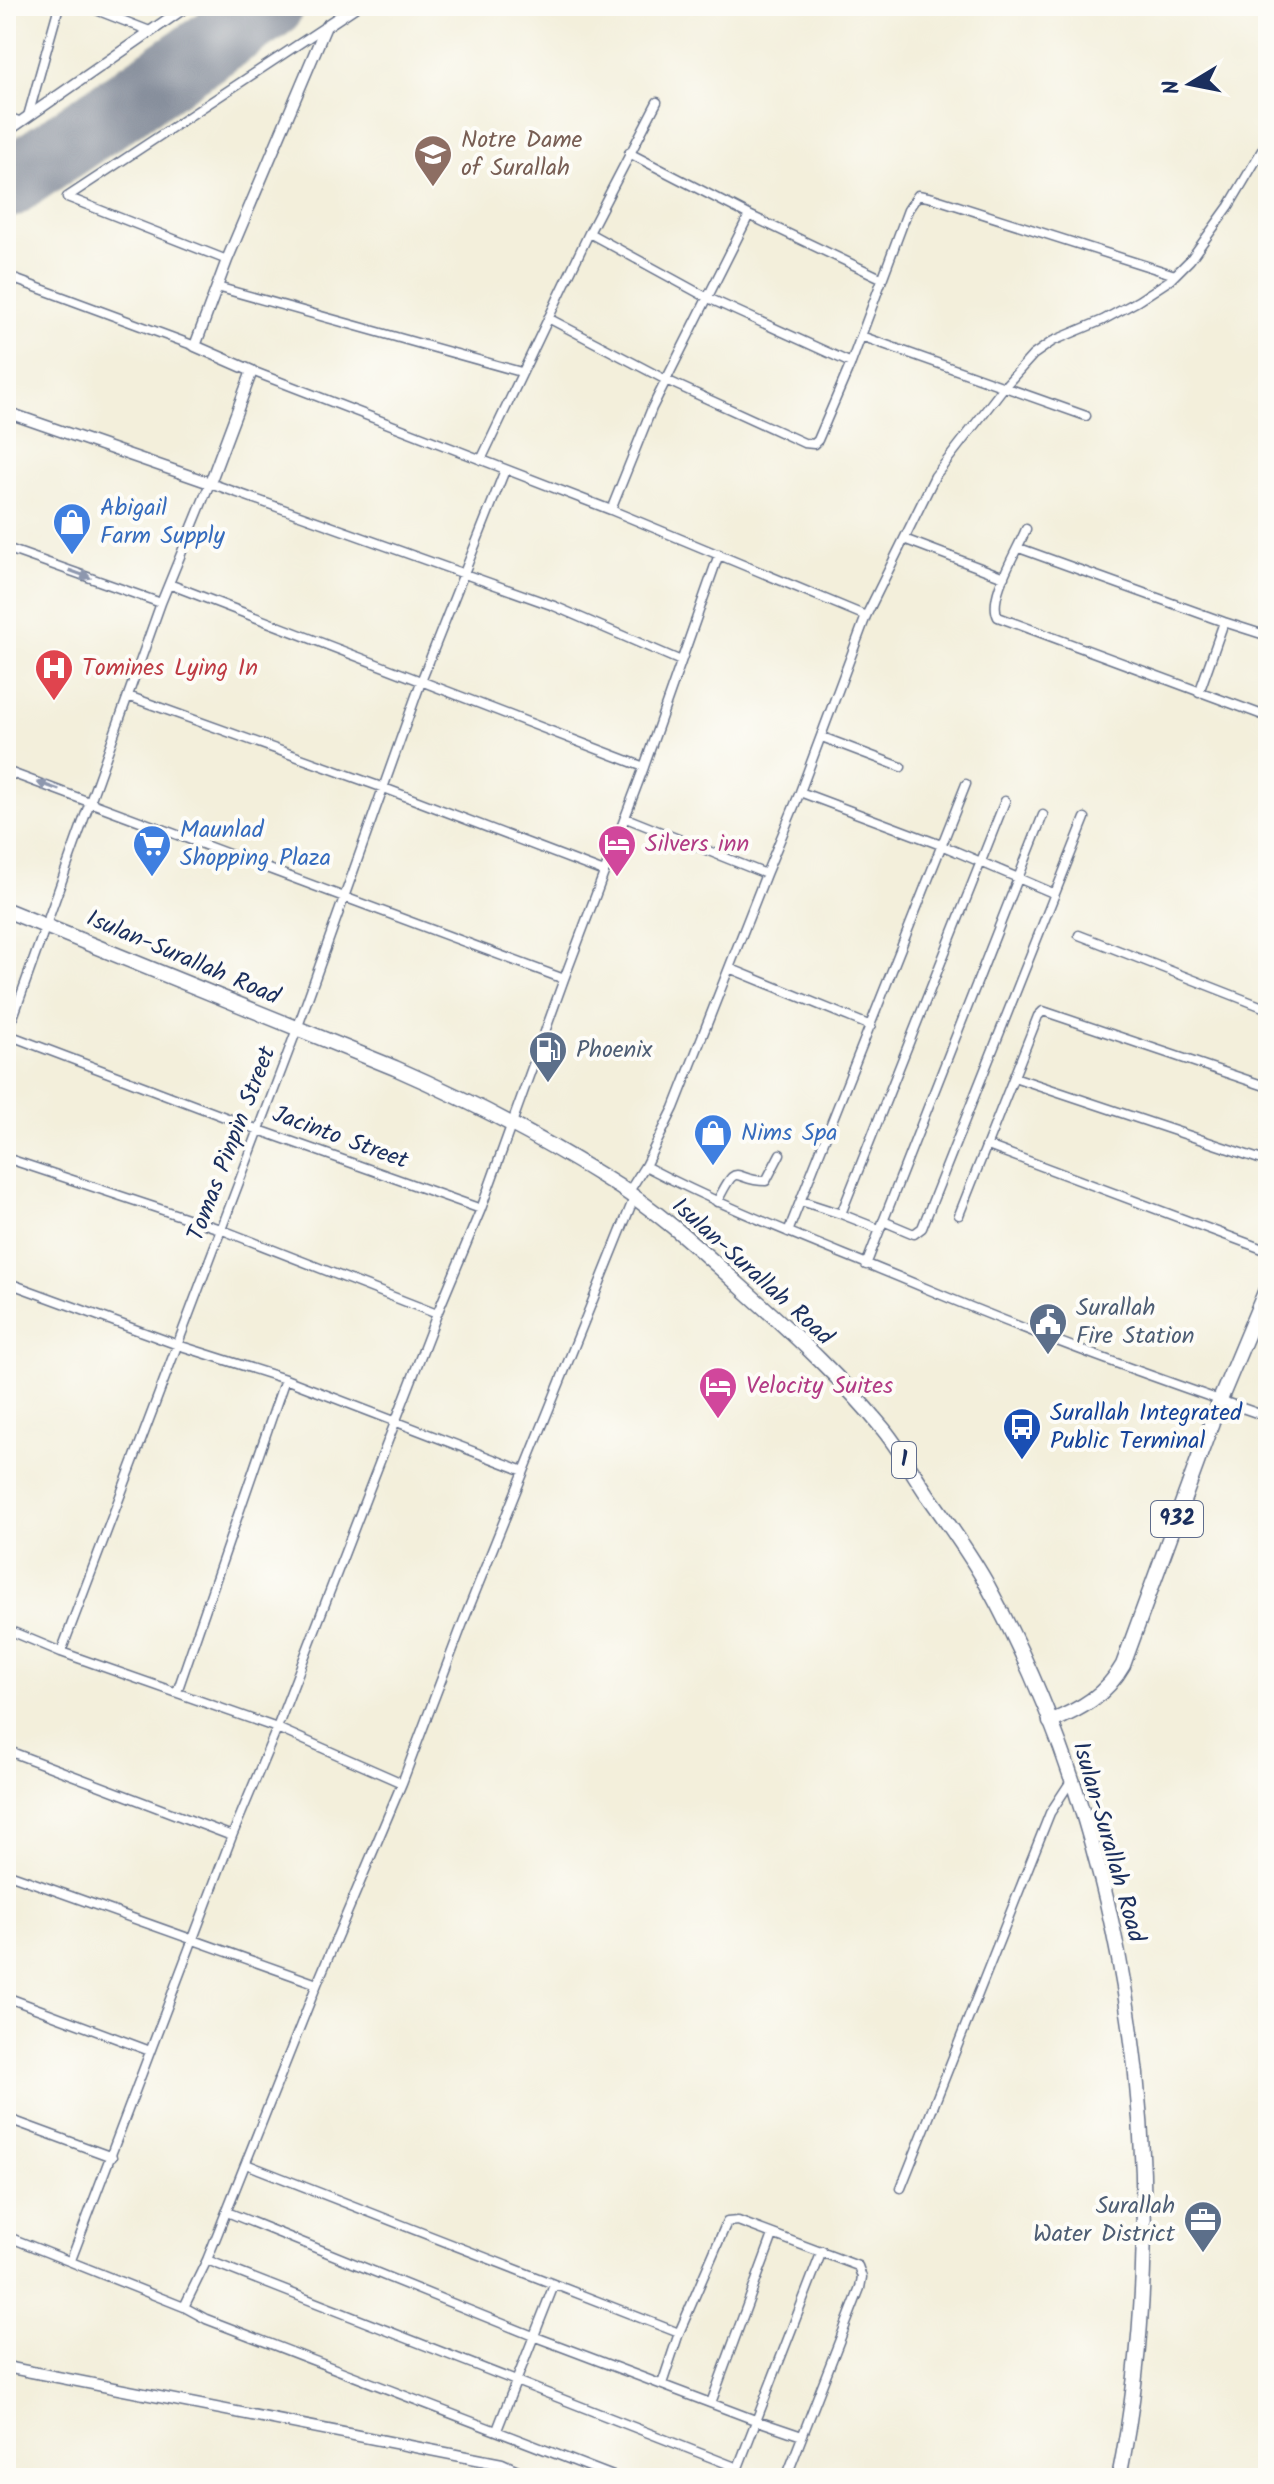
<svg xmlns="http://www.w3.org/2000/svg" width="1274" height="2484" viewBox="0 0 1274 2484" font-family="Kalam,sans-serif">
	<rect width="100%" height="100%" fill="#fdfcf7"/>
	<filter id="ink" filterUnits="userSpaceOnUse"><feTurbulence type="fractalNoise" baseFrequency=".0125" numOctaves="2"/><feDisplacementMap in="SourceGraphic" scale="16" xChannelSelector="R" yChannelSelector="G"/><feConvolveMatrix kernelMatrix="1 2 1 2 8 2 1 2 1" color-interpolation-filters="sRGB"/></filter>
	<filter id="wash" filterUnits="userSpaceOnUse"><feTurbulence type="fractalNoise" baseFrequency=".006" numOctaves="4" result="noise"/><feDisplacementMap in="SourceGraphic" scale="32" xChannelSelector="R" yChannelSelector="G"/><feGaussianBlur stdDeviation="1.8" result="paint"/><feColorMatrix in="noise" values="0 0 0 0 0 0 0 0 0 0 0 0 0 0 0 0 0 1.4 0 .05"/><feComposite in="paint" operator="in"/></filter>
	<g filter="url(#wash)">
		<rect width="100%" height="100%" fill="#f3efdb"/>
		<g fill="none" stroke-linecap="round" stroke-linejoin="round">
			<!-- runway -->
			<path stroke="#878f9c" stroke-width="68" d="M6,185L269,6"/>
		</g>
	</g>
	<g filter="url(#ink)">
		<g fill="none" stroke-linecap="round" stroke-linejoin="round">
			<!-- minor casing -->
			<g stroke="#67728a" stroke-width="11">
				<path id="minor" d="M86,6L150,31
					M6,116L21,122
					M28,116L59,6
					M629,153L749,215L881,278
					M67,197L326,26
					M67,197L227,260
					M589,233L706,297L851,363
					M6,276L195,346
					M217,287L521,372
					M548,318L666,380L804,443L814,444L818,440L851,363L908,210L918,195L933,198L1175,275
					M861,336L1086,416
					M252,371L611,510L866,616
					M481,460L589,233L657,102
					M611,510L652,408L749,215
					M1026,529C1018,550 987,597 998,617L1268,717
					M904,539L1004,577
					M6,548L161,603
					M1019,548L1224,622L1268,636
					M169,584L644,767
					M1199,693L1224,622
					M128,696L384,788L604,872
					M822,737L901,767
					M6,771L564,979
					M800,792L941,845L1053,893
					M626,818L766,874
					M1079,935L1268,1009
					M729,968L871,1026
					M6,1034L259,1130L481,1209
					M6,1037L161,603L210,483L554,606L681,661
					M1014,1077L1268,1162
					M988,1146L1268,1251
					M6,1158L220,1229L437,1314
					M645,1166C736,1214 831,1248 925,1288C1038,1336 1153,1377 1268,1417
					M628,1193L645,1166L674,1108L766,874L800,792L866,616L935,476L1004,387L1033,355L1053,341L1103,320L1138,301L1170,280L1190,260L1229,206L1268,140
					M801,1201L841,1214
					M717,1202C739,1158 732,1181 766,1181L780,1154
					M959,1215L1038,1016L1043,1011L1268,1087
					M883,1221L914,1234L922,1228L1085,818
					M879,1229L841,1214L1005,801
					M788,1232L966,784
					M866,1265L1043,815
					M6,1282L178,1345L285,1379L524,1471
					M6,1629L61,1652L277,1728L402,1783
					M61,1652L297,1029L422,679L505,470
					M177,1692L285,1379
					M6,1750L232,1836
					M6,1873L317,1984
					M6,1997L150,2051
					M6,2118L112,2157
					M246,2164L679,2333
					M901,2188L1050,1813L1071,1781
					M227,2212L533,2336L755,2420L802,2436
					M6,2236L184,2307
					M71,2260L232,1836L277,1728L437,1314L481,1209L564,979L644,767L719,554
					M207,2260L738,2468
					M662,2384L679,2333L727,2222L738,2221L858,2266L862,2277L860,2288L786,2478
					M711,2403L773,2235
					M497,2430L554,2285
					M618,2478L206,2319L184,2307L207,2260L317,1984L402,1783L464,1620L634,1198
					M734,2478L822,2251"/>
			</g>
			<!-- tertiary casing -->
			<g stroke="#67728a" stroke-width="13">
				<path id="tertiary" d="M6,132L187,6
					M6,412L210,483L252,371L195,346L227,260L326,26L356,6
					M6,2367L502,2464L533,2478"/>
			</g>
			<!-- primary casing -->
			<g stroke="#67728a" stroke-width="17">
				<path id="primary" d="M1050,1722C1081,1709 1106,1695 1123,1665L1220,1400L1268,1285"/>
			</g>
			<!-- trunk casing -->
			<g stroke="#67728a" stroke-width="17">
				<path id="trunk" d="M6,910L395,1068C466,1099 536,1135 602,1176C656,1208 704,1253 750,1295C797,1337 844,1381 884,1430C900,1450 913,1473 927,1494C947,1522 968,1551 985,1581C1131,1845 1178,2183 1119,2478"/>
			</g>
			<!-- minor -->
			<use href="#minor" stroke="#fff" stroke-width="8"/>
			<!-- tertiary -->
			<use href="#tertiary" stroke="#fff" stroke-width="10"/>
			<!-- primary -->
			<use href="#primary" stroke="#fff" stroke-width="14"/>
			<!-- trunk -->
			<use href="#trunk" stroke="#fff" stroke-width="14"/>
		</g>
		<!-- one-way arrows -->
		<defs><path id="oneway-solid" d="M-6-.8H1V-3.2L6.5 0L1 3.2V.8H-6Z" transform="scale(2)"/></defs>
		<g fill="#8d97ae">
			<use href="#oneway-solid" transform="translate(80 574) rotate(20)"/>
			<use href="#oneway-solid" transform="translate(48 786) rotate(-161)"/>
		</g>
	</g>
	<!-- icons -->
	<defs>
		<g id="university-pin" transform="scale(2)"><path d="M0 17L-7.5 6A9.5 9.5 0 1 1 7.5 6Z" fill="#8d6e63" stroke="#fdfcf7"/><path d="M0-5L7-2L0 1L-7-2ZM-4 1L0 2.5L4 1V4Q0 6-4 4Z" fill="#fff"/></g>
		<g id="shop-pin" transform="scale(2)"><path d="M0 17L-7.5 6A9.5 9.5 0 1 1 7.5 6Z" fill="#3f7fe0" stroke="#fdfcf7"/><path d="M-5-2.5h2.3a2.7 3.5 0 0 1 5.4 0H5L5.5 6h-11ZM-1.5-2.5h3a1.5 2.3 0 0 0-3 0Z" fill="#fff"/></g>
		<g id="hospital-pin" transform="scale(2)"><path d="M0 17L-7.5 6A9.5 9.5 0 1 1 7.5 6Z" fill="#e0444e" stroke="#fdfcf7"/><path d="M-5-5h3v3.5h4V-5h3V5h-3V1.5h-4V5h-3Z" fill="#fff"/></g>
		<g id="supermarket-pin" transform="scale(2)"><path d="M0 17L-7.5 6A9.5 9.5 0 1 1 7.5 6Z" fill="#3f7fe0" stroke="#fdfcf7"/><path d="M-6-5.5h2.5l.6 2H6L4.5 2H-2.5L-4.4-4H-6ZM-1.5 3.2a1.3 1.3 0 1 0 .1 0ZM3 3.2a1.3 1.3 0 1 0 .1 0Z" fill="#fff"/></g>
		<g id="hotel-pin" transform="scale(2)"><path d="M0 17L-7.5 6A9.5 9.5 0 1 1 7.5 6Z" fill="#d1479c" stroke="#fdfcf7"/><path d="M-6-4.5h1.5V1H6V5H4.5V3h-9V5H-6ZM-4 0a1.8 1.8 0 1 1 3.6 0ZM.5 0V-2.5h3Q6-2.5 6 0Z" fill="#fff"/></g>
		<g id="fuel-pin" transform="scale(2)"><path d="M0 17L-7.5 6A9.5 9.5 0 1 1 7.5 6Z" fill="#5c6f8a" stroke="#fdfcf7"/><path d="M-5.5-6h7V0h2V4h1.3V-2.5L3-4.5l.8-.8L6-3V5H2.5V1h-1V6h-7ZM-4.2-4.7v3.2H.2V-4.7Z" fill="#fff"/></g>
		<g id="civic-pin" transform="scale(2)"><path d="M0 17L-7.5 6A9.5 9.5 0 1 1 7.5 6Z" fill="#5c6f8a" stroke="#fdfcf7"/><path d="M-.6-6.5H3V-4.5H.6V-3L4-1V1h2V6H-6V1h2V-1L-.6-3ZM-1.2 2.5V6h2.4V2.5Z" fill="#fff"/></g>
		<g id="bus-pin" transform="scale(2)"><path d="M0 17L-7.5 6A9.5 9.5 0 1 1 7.5 6Z" fill="#1a4fb4" stroke="#fdfcf7"/><path d="M-5-6H5V4H4V6H2V4H-2V6H-4V4H-5ZM-3.5-4V0h7V-4ZM-3.5 1.2v1.5H-2V1.2ZM2 1.2v1.5H3.5V1.2Z" fill="#fff"/></g>
		<g id="office-pin" transform="scale(2)"><path d="M0 17L-7.5 6A9.5 9.5 0 1 1 7.5 6Z" fill="#5c6f8a" stroke="#fdfcf7"/><path d="M-6-3h4V-5.5h4V-3h4V5H-6ZM-1-4.5V-3h2v-1.5ZM-6 0V1H6V0Z" fill="#fff"/></g>
	</defs>
	<g fill-rule="evenodd">
		<use href="#university-pin" x="433" y="154"/>
		<use href="#shop-pin" x="72" y="522"/>
		<use href="#hospital-pin" x="54" y="668"/>
		<use href="#supermarket-pin" x="152" y="844"/>
		<use href="#hotel-pin" x="617" y="844"/>
		<use href="#fuel-pin" x="548" y="1050"/>
		<use href="#shop-pin" x="713" y="1133"/>
		<use href="#civic-pin" x="1048" y="1322"/>
		<use href="#hotel-pin" x="718" y="1386"/>
		<use href="#bus-pin" x="1022" y="1427"/>
		<use href="#office-pin" x="1203" y="2220"/>
	</g>
	<g text-anchor="middle" dominant-baseline="central" stroke-width="8" stroke-linejoin="round" paint-order="stroke">
		<!-- shield labels -->
		<g fill="#fdfcf7" stroke="#5f6c8c" stroke-width="2">
			<rect x="892" y="1442" width="24" height="36" rx="6"/>
			<rect x="1151" y="1501" width="52" height="36" rx="6"/>
		</g>
		<g font-size="22" font-weight="bold" fill="#1b2f5e">
			<text x="904" y="1460">1</text>
			<text x="1177" y="1519">932</text>
		</g>
		<!-- education labels -->
		<g font-size="24" fill="#785e54" stroke="#fdfcf7" text-anchor="start">
			<text x="461" y="140">Notre Dame<tspan x="461" dy="28">of Surallah</tspan></text>
		</g>
		<!-- shop labels -->
		<g font-size="24" fill="#366cbe" stroke="#fdfcf7" text-anchor="start">
			<text x="100" y="508">Abigail<tspan x="100" dy="28">Farm Supply</tspan></text>
			<text x="180" y="830">Maunlad<tspan x="180" dy="28">Shopping Plaza</tspan></text>
			<text x="741" y="1133">Nims Spa</text>
		</g>
		<!-- health labels -->
		<g font-size="24" fill="#be3a42" stroke="#fdfcf7" text-anchor="start">
			<text x="82" y="668">Tomines Lying In</text>
		</g>
		<!-- hotel labels -->
		<g font-size="24" fill="#b23c85" stroke="#fdfcf7" text-anchor="start">
			<text x="645" y="844">Silvers inn</text>
			<text x="746" y="1386">Velocity Suites</text>
		</g>
		<!-- street labels -->
		<g font-size="24" fill="#1b2f5e" stroke="#fdfcf7">
			<text transform="translate(183 958) rotate(23)">Isulan-Surallah Road</text>
			<text transform="translate(340 1138) rotate(20)">Jacinto Street</text>
			<text transform="translate(232 1144) rotate(-69)">Tomas Pinpin Street</text>
			<text transform="translate(752 1272) rotate(42)">Isulan-Surallah Road</text>
			<text transform="translate(1108 1842) rotate(74)">Isulan-Surallah Road</text>
		</g>
		<!-- service labels -->
		<g font-size="24" fill="#4e5e75" stroke="#fdfcf7" text-anchor="start">
			<text x="576" y="1050">Phoenix</text>
			<text x="1076" y="1308">Surallah<tspan x="1076" dy="28">Fire Station</tspan></text>
			<text x="1175" y="2206" text-anchor="end">Surallah<tspan x="1175" dy="28">Water District</tspan></text>
		</g>
		<!-- transit labels -->
		<g font-size="24" fill="#164399" stroke="#fdfcf7" text-anchor="start">
			<text x="1050" y="1413">Surallah Integrated<tspan x="1050" dy="28">Public Terminal</tspan></text>
		</g>
	</g>
	<!-- margin -->
	<rect width="1274" height="2484" fill="none" stroke="#fdfcf7" stroke-width="32"/>
	<!-- north arrow -->
	<g transform="translate(1190 84) rotate(260)" stroke="#fdfcf7" stroke-width="6" paint-order="stroke">
	<path d="M0-6L14 30L0 20L-14 30Z" fill="#1b2f5e"/>
	<text y="-12" font-size="22" font-weight="bold" text-anchor="middle" fill="#1b2f5e">N</text>
	</g>
</svg>
